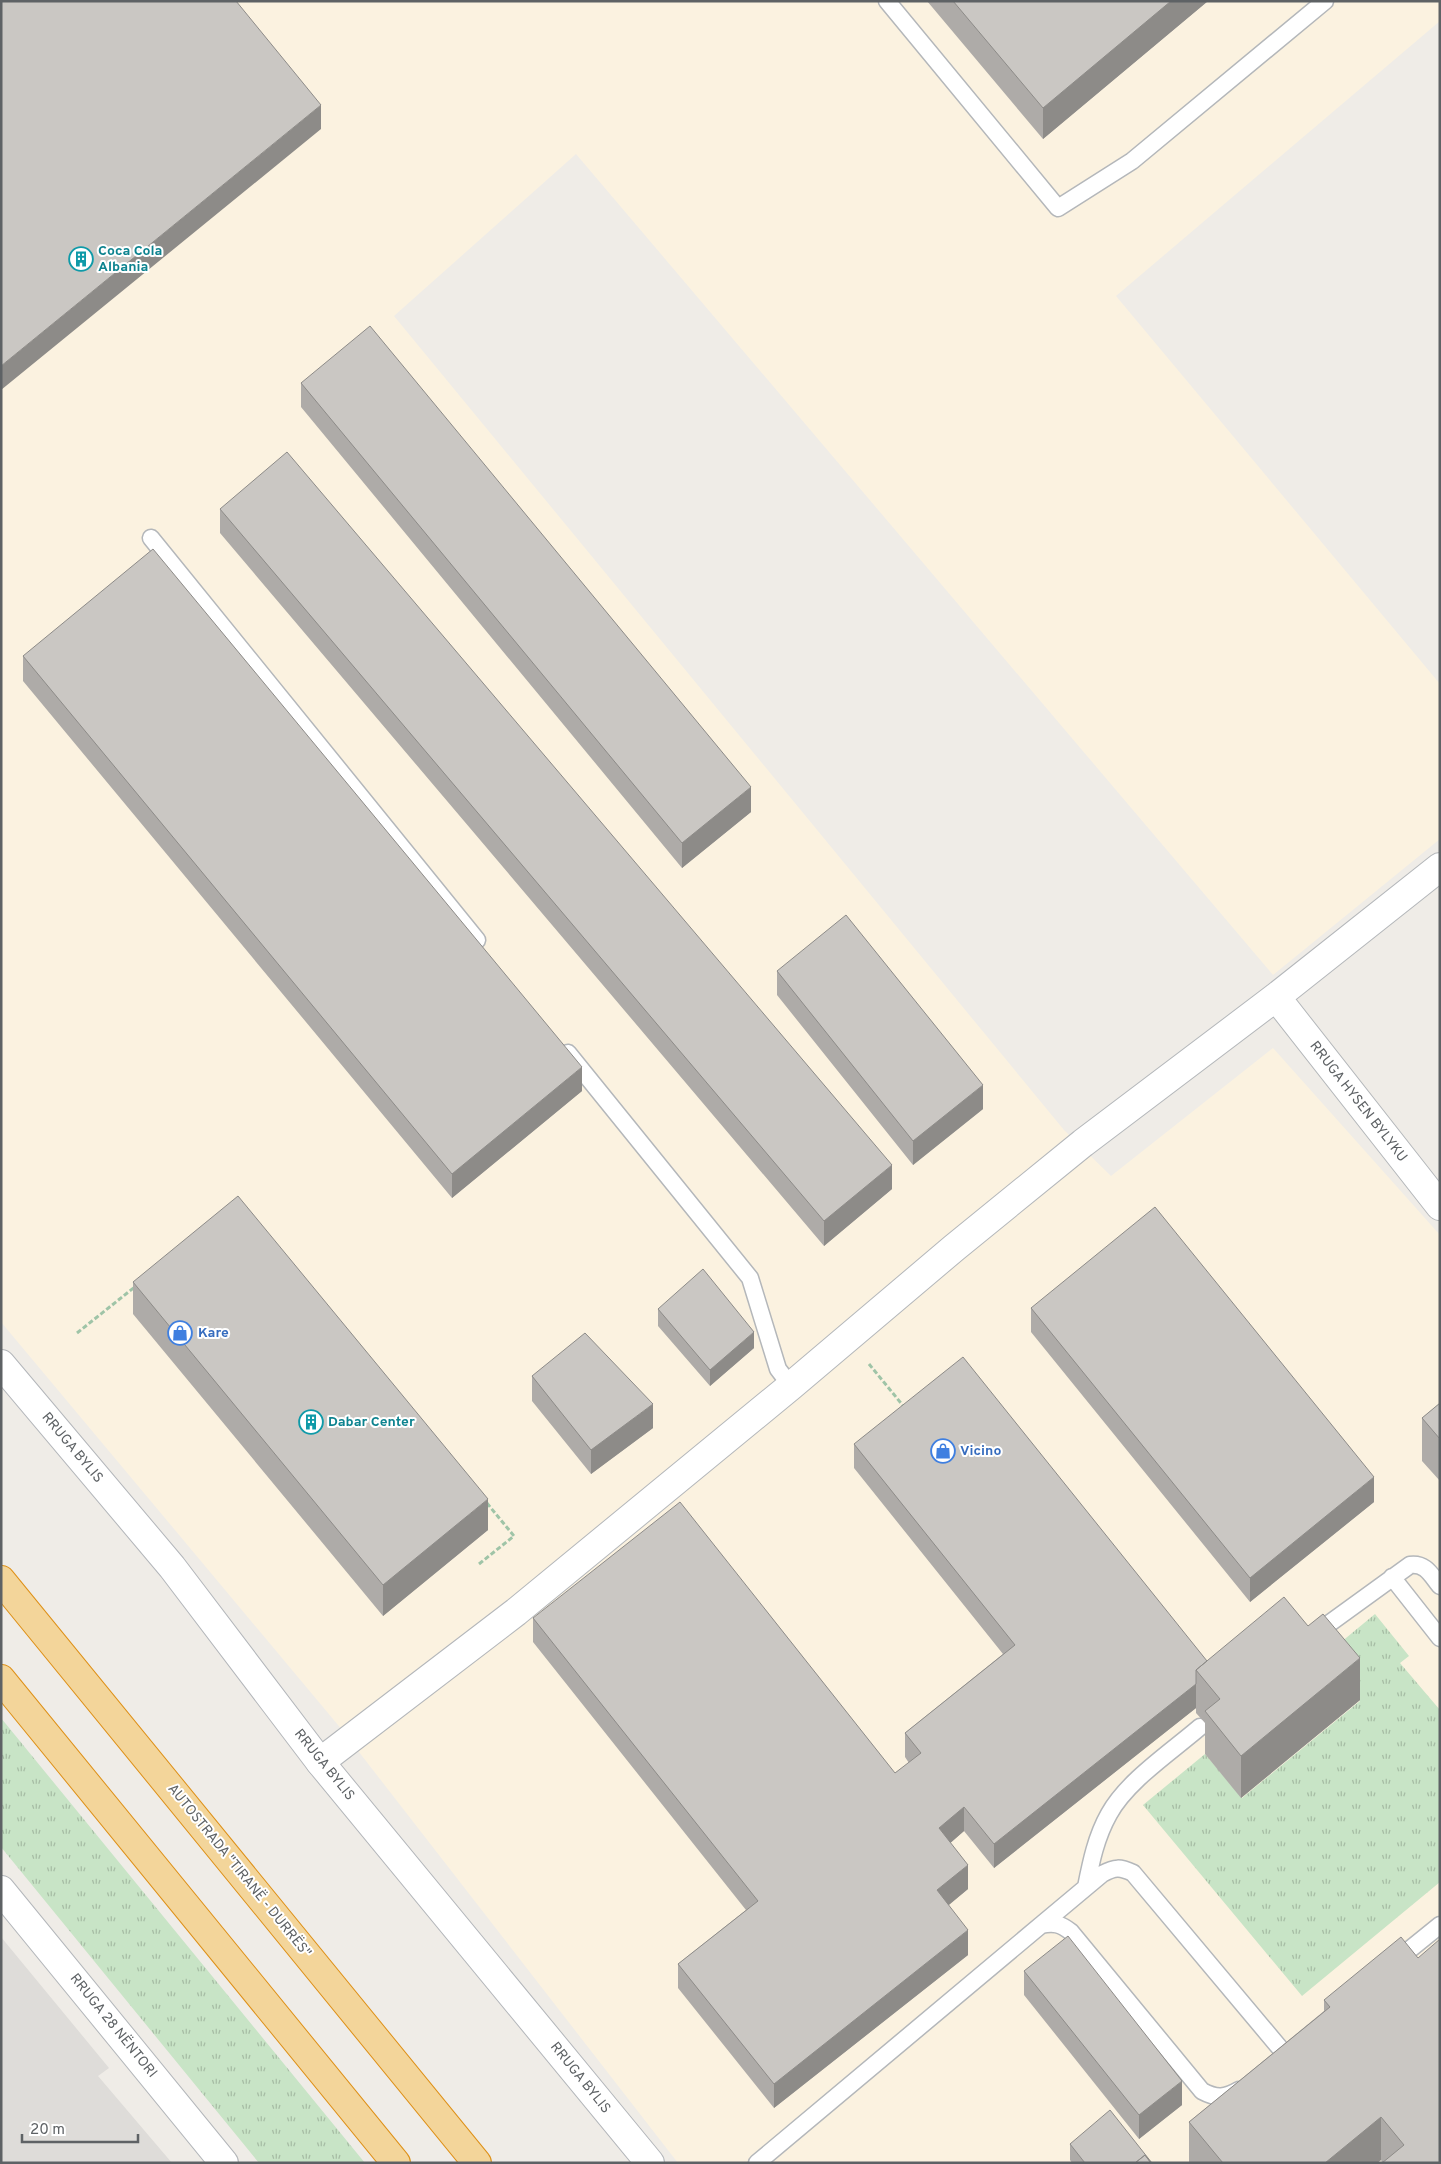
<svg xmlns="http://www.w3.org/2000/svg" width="1441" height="2164" viewBox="0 0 1441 2164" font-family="Overpass,sans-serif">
	<defs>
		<pattern id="grass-tufts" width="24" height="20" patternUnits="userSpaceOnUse" patternTransform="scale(1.25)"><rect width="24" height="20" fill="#c8e4c6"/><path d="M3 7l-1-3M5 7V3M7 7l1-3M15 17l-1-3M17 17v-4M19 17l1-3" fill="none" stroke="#a6bca4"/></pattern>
	</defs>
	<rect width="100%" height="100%" fill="#efece7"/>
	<!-- commercial -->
	<path fill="#fbf2e0" d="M1,1H1440V21L1116,296L1440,684V839L1273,975L576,154L394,316L1064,1130L1111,1176L1273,1048L1440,1235V2163H678L338,1725L1,1322Z"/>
	<!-- industrial -->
	<path fill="#dedcd9" d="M1,1937L109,2068L98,2076L172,2163H1Z"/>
	<!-- grass -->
	<path fill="url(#grass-tufts)" d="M1375,1614L1409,1656L1400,1663L1440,1710V1882L1302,1996L1143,1805L1205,1754L1242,1798L1360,1701L1323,1657Z
		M1,1718L365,2163H259L1,1847Z"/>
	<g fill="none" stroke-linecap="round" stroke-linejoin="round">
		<!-- lane casing -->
		<g stroke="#b4b7ba" stroke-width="19">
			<path id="lane" d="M887,1L1058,208L1132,161L1325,1
				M151,538L477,940
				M568,1053L750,1278L778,1369L791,1386
				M1392,1577L1440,1638
				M1312,1636L1410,1565C1426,1563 1431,1575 1440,1586
				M1086,1887C1091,1862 1096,1837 1109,1814C1127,1781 1171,1752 1200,1727
				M1041,1925L1102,1874C1115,1867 1120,1867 1133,1873L1284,2053
				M1393,1963L1440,1925
				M757,2163L1041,1925C1054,1922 1061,1924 1071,1932L1202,2091C1217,2099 1225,2098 1239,2090"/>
		</g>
		<!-- street casing -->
		<g stroke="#b4b7ba" stroke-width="30">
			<path id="street" d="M1276,997L1440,1206
				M320,1762L516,1612L791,1386L954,1248L1083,1143L1276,997L1440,867"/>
		</g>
		<!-- secondary casing -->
		<g stroke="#b3b6ba" stroke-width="30">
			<path id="secondary" d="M1,1364L172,1567L320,1762L650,2163
				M1,1890L224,2163"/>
		</g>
		<!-- highway casing -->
		<g stroke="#de9017" stroke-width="30">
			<path id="highway" d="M1,1580L477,2163
				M1,1679L396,2163"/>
		</g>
		<!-- path -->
		<path stroke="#9fc4a7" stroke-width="3" stroke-dasharray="5 2.5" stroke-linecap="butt" d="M77,1333L136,1286
			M869,1364L905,1408
			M479,1564L514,1536L486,1502"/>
		<!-- lane -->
		<use href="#lane" stroke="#fff" stroke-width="16"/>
		<!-- street -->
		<use href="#street" stroke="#fff" stroke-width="28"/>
		<!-- secondary -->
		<use href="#secondary" stroke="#fff" stroke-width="28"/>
		<!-- highway -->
		<use href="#highway" stroke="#f3d59a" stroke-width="28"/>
	</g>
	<!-- wall -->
	<path fill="#aeaba8" d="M927,1H1208L1043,139Z
		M301,383L751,812L682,868L301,407Z
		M220,509L892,1189L824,1246L220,533Z
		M23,656L582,1091L452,1198L23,681Z
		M777,971L983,1109L913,1165L777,995Z
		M133,1282L488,1530L383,1616L133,1314Z
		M1031,1308L1374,1502L1250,1602L1031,1332Z
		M658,1309L754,1348L710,1386L658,1326Z
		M532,1376L653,1428L591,1474L532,1401Z
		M1440,1403V1481L1422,1461V1418Z
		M854,1444L1207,1661L1360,1700L1241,1798L1205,1754V1723L1196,1713V1708L994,1868L964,1831L950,1843L968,1889L948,1905L968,1955L774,2108L678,1988V1964L746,1910L533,1642V1618L895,1773L909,1763L905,1757V1733L1003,1654L854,1468Z
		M1418,1958L1440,2163L1382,2162L1381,2160L1377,2163H1189V2122L1324,2011V2000Z
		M1024,1971L1182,2105L1139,2139L1024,1995Z
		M1070,2144L1152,2163H1072L1070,2160Z"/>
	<!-- shaded-wall -->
	<path fill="#8d8b88" d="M1171,1H1208L1043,139V108Z
		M321,105V129L1,390V366Z
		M751,787V812L682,868V843Z
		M582,1067V1091L452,1198V1174Z
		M983,1085V1109L913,1165V1141Z
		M892,1165V1189L824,1246V1221Z
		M754,1332V1348L710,1386V1370Z
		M653,1404V1428L591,1474V1450Z
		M1374,1477V1502L1250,1602V1578Z
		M488,1499V1530L383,1616V1585Z
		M1360,1658V1700L1241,1798V1756Z
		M1196,1684V1708L994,1868V1844Z
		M964,1807V1831L939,1853V1828Z
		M968,1865V1889L937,1915V1890Z
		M968,1930V1955L774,2108V2084Z
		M1182,2081V2105L1139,2139V2115Z
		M2,2085V2116L1,2117V2086Z
		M1381,2117V2160L1377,2163H1325Z"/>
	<!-- building -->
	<path fill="#cac7c3" stroke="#8d8b88" d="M1,1H236L321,105L1,366Z
		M953,1H1171L1043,108Z
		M370,326L751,787L682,843L301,383Z
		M287,452L892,1165L824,1221L220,509Z
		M153,549L582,1067L452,1174L23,656Z
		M846,915L983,1085L913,1141L777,971Z
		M238,1196L488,1499L383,1585L133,1282Z
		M1155,1207L1374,1477L1250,1578L1031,1308Z
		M703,1269L754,1332L710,1370L658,1309Z
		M585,1333L653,1404L591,1450L532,1376Z
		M963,1357L1207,1661L1196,1670V1684L994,1844L964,1807L939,1828L968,1865L937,1890L968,1930L774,2084L678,1964L758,1901L533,1618L680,1502L895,1773L921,1753L905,1733L1015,1645L854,1444Z
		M1440,1403V1439L1422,1418Z
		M1284,1597L1308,1626L1323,1614L1360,1658L1241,1756L1205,1711L1220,1699L1196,1670Z
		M1068,1936L1182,2081L1139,2115L1024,1971Z
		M1401,1937L1418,1958L1440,1939V2163H1382L1404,2145L1381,2117L1325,2163H1223L1189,2122L1330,2007L1324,2000Z
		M1110,2110L1152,2163H1151L1145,2155L1135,2163H1085L1070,2144Z
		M1145,2155L1151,2163H1135Z"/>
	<!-- icons -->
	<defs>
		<g id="building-ring" transform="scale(1.25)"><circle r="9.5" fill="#fff" stroke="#0f9aa8" stroke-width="1.5"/><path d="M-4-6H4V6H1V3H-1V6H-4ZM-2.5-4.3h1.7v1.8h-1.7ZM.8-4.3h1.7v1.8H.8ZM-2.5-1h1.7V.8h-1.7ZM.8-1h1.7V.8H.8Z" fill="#0f9aa8"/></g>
		<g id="shop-ring" transform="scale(1.25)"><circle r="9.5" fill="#fff" stroke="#3f7fe0" stroke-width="1.5"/><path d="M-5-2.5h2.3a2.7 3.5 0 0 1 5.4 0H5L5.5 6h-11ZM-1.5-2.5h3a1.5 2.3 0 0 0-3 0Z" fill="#3f7fe0"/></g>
	</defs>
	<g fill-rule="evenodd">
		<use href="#building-ring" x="81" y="259"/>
		<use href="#shop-ring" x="180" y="1333"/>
		<use href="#building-ring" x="311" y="1422"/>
		<use href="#shop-ring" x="943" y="1451"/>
	</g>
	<g text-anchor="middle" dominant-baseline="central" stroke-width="4" stroke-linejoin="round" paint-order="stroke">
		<!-- culture labels -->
		<g font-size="14" font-weight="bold" fill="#0d838f" stroke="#fff" text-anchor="start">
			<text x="98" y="251">Coca Cola<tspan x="98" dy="16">Albania</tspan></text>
			<text x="328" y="1422">Dabar Center</text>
		</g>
		<!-- street labels -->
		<g font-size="14" fill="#5e6265" stroke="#fff">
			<text transform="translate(1358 1102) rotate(52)">RRUGA HYSEN BYLYKU</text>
			<text transform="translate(72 1448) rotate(50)">RRUGA BYLIS</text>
			<text transform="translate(324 1765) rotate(51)">RRUGA BYLIS</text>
			<text transform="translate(239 1871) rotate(51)">AUTOSTRADA "TIRANË - DURRËS"</text>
			<text transform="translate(113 2026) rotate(51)">RRUGA 28 NËNTORI</text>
			<text transform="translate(580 2078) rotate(51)">RRUGA BYLIS</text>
		</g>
		<!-- shop labels -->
		<g font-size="14" font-weight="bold" fill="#366cbe" stroke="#fff" text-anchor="start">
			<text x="198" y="1333">Kare</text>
			<text x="960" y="1451">Vicino</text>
		</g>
	</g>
	<!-- border -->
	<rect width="1441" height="2164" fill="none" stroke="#5e6265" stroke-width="5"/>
	<!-- scale -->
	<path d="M22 2134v8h116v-8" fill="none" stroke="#5e6265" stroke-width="2.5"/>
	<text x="30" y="2134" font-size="15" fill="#5e6265" stroke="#ffffff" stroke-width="4" paint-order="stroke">20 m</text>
</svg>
